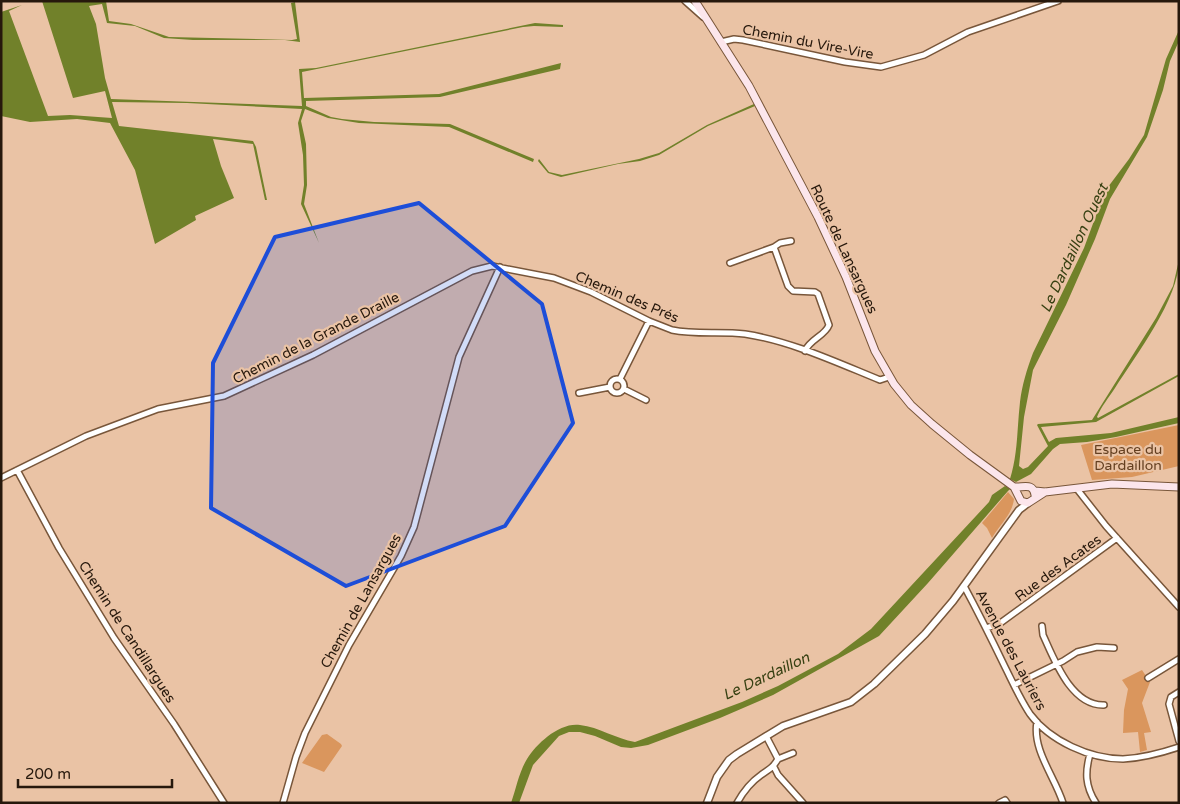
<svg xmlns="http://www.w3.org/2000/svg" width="1180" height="804" viewBox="0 0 1180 804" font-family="'Varela Round',sans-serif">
	<rect width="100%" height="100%" fill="#eac3a5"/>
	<!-- green -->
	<path fill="#da965d" d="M1179,425V466L1132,477L1092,480L1081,445Z
		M1008,492L1014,499C1012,515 1000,524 992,538L987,528L982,523Z
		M1142,670L1150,682L1142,703L1151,732L1144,733L1147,750L1140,752L1138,732L1123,733L1124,710L1128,689L1122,680Z
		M327,734L341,744L342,746L324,772L302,763L322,735Z"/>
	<!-- water -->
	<path fill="#71812a" d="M42,1H106L109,21L131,24L169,37L292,40L297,39L291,3L295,2L300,42L285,40H193L164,38L135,26L107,23L102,4L89,6L96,24L105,78L111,99L302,106L299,69L316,68L535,23L563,25V27L534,26L523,27L302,72L304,98L439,94L561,63L560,69L440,97L306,101V106L331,117L342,119L374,122L450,124L534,159L533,162L449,127L359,123L328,118L305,109L301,121L306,144L307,185L304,204L319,243L301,204L304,185L303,155L298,123L302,109L187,103L112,102L119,126L253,141L256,147L267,200H265L253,144L213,139L221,166L234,198L195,216L196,220L155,244L135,170L110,123L77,119L30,122L1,116V12L22,5L9,11L48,116L70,115L112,118L105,91L73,98Z
		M1179,30V41L1170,61L1163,90L1147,137L1110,199L1095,239L1066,305L1033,370L1024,417L1019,466L1023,469L1028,467L1048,446L1037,425L1038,424L1092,420L1156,318L1173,286L1179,260C1179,299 1136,355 1115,388C1109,397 1101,407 1097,417L1098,418L1179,374V376L1096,422L1041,427L1049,442L1056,438L1111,433L1179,417V423L1116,437L1087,442L1060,444L1053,449L1031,474L1016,482L1010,479C1018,454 1017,428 1020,402C1022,385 1027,369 1033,353L1084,248L1105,191L1129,159L1144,135L1166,59Z
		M754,104L755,106L708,126L659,155L640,161L618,164L561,177L548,173L538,161L539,159L549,172L562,175L639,159L659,153L707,125Z
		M1005,486L1010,489L1008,491L928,583L879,636L773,695L720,718L648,745L631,748L621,747L595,736L580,732H569L559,736L533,765L519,803H511C516,789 519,772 527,759C537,743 560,722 580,725C599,727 616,739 635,742L742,702L778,686L838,654L871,629L989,502L992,495Z"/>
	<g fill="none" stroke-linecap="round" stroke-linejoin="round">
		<!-- minor casing -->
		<g stroke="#78563a" stroke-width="8">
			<path id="minor" d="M685,1L703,17
				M721,42L734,39L743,40L845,62L881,67L924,55L968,32L1058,1
				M791,241L780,243L774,247L788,286L793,291L815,292L818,294L829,325C825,336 810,339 805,351
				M730,263L774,247
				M610 386a7 7 0 1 1 14 0a7 7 0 1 1-14 0Z
				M620,379L649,321
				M624,389L646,400
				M579,393L610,387
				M17,470L59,548L114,638L174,724L224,803
				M1,478L86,436L158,409L224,396L313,355L472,271L492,266L554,278L591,292L649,321L672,330C696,335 721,331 745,334C791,341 838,363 880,380L889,377
				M1077,489L1106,526L1179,607
				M964,586C978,612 992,640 1005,667C1013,683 1020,699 1030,714C1050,741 1090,759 1123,759C1142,758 1161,753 1179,747
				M1042,626L1043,635C1054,659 1071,706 1104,705
				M986,628L999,624L1117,538
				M1148,678L1179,659
				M1014,685L1063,661L1077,652L1097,647L1114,648
				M1179,692L1171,697L1169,704L1179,741
				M1037,722C1032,750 1055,777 1063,803
				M766,736L778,759
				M1090,754C1085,772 1085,786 1096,803
				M778,759L793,753
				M774,767L778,775L803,803
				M283,803L296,757L305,733L349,645L401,556L414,527L459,357L500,267
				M737,803C743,792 751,782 761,775C769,769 772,769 778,759
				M999,803L1005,800L1007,803"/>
		</g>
		<!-- tertiary casing -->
		<g stroke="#78563a" stroke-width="9">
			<path id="tertiary" d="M707,803L717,777L729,760L737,754L783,726L851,702L874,684L925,634L953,601L1019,510L1028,503"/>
		</g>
		<!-- secondary casing -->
		<g stroke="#78563a" stroke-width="9">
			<path id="secondary" d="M695,1L749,86L818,217L846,277L875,351L894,384L911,405L932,424L970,455L1014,487L1021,501L1028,503L1045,492
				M1014,487C1023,488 1033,482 1035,495
				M1035,491L1045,492L1112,484L1179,487"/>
		</g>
		<!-- minor -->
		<use href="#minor" stroke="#fff" stroke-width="5"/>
		<!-- tertiary -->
		<use href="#tertiary" stroke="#fff" stroke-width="6"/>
		<!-- secondary -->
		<use href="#secondary" stroke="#fce6ec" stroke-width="7"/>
	</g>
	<!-- marked area -->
	<path fill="#1d4ed8" fill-opacity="0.2" stroke="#1d4ed8" stroke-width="4" stroke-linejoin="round" d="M419,203L542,304L573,423L505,526L346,586L211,508L213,363L275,237Z"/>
	<g text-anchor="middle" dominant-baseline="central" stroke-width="4.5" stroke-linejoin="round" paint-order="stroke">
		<!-- street labels -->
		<g font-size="14" fill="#26180c" stroke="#eac3a5">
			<text transform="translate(808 42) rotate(11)">Chemin du Vire-Vire</text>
			<text transform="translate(844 249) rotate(65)">Route de Lansargues</text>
			<text transform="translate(627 297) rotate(23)">Chemin des Prés</text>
			<text transform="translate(316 338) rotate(-27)">Chemin de la Grande Draille</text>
			<text transform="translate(1058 568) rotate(-36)">Rue des Acates</text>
			<text transform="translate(361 601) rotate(-61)">Chemin de Lansargues</text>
			<text transform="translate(127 632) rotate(57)">Chemin de Candillargues</text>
			<text transform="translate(1011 650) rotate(62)">Avenue des Lauriers</text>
		</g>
		<!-- park labels -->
		<g font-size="14" fill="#643f20" stroke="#eac3a5">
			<text x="1128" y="449">Espace du<tspan x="1128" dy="16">Dardaillon</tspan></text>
		</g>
		<!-- water labels -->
		<g font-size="15" font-style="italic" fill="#374012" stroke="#eac3a5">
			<text transform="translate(1074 248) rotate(-65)">Le Dardaillon Ouest</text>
			<text transform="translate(766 676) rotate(-25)">Le Dardaillon</text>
		</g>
	</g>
	<!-- border -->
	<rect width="1180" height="804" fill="none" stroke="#26180c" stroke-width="5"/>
	<!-- scale -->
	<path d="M18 779v8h154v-8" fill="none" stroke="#26180c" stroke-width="2.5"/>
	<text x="25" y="779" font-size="15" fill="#26180c" stroke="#eac3a5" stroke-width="4" paint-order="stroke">200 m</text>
</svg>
